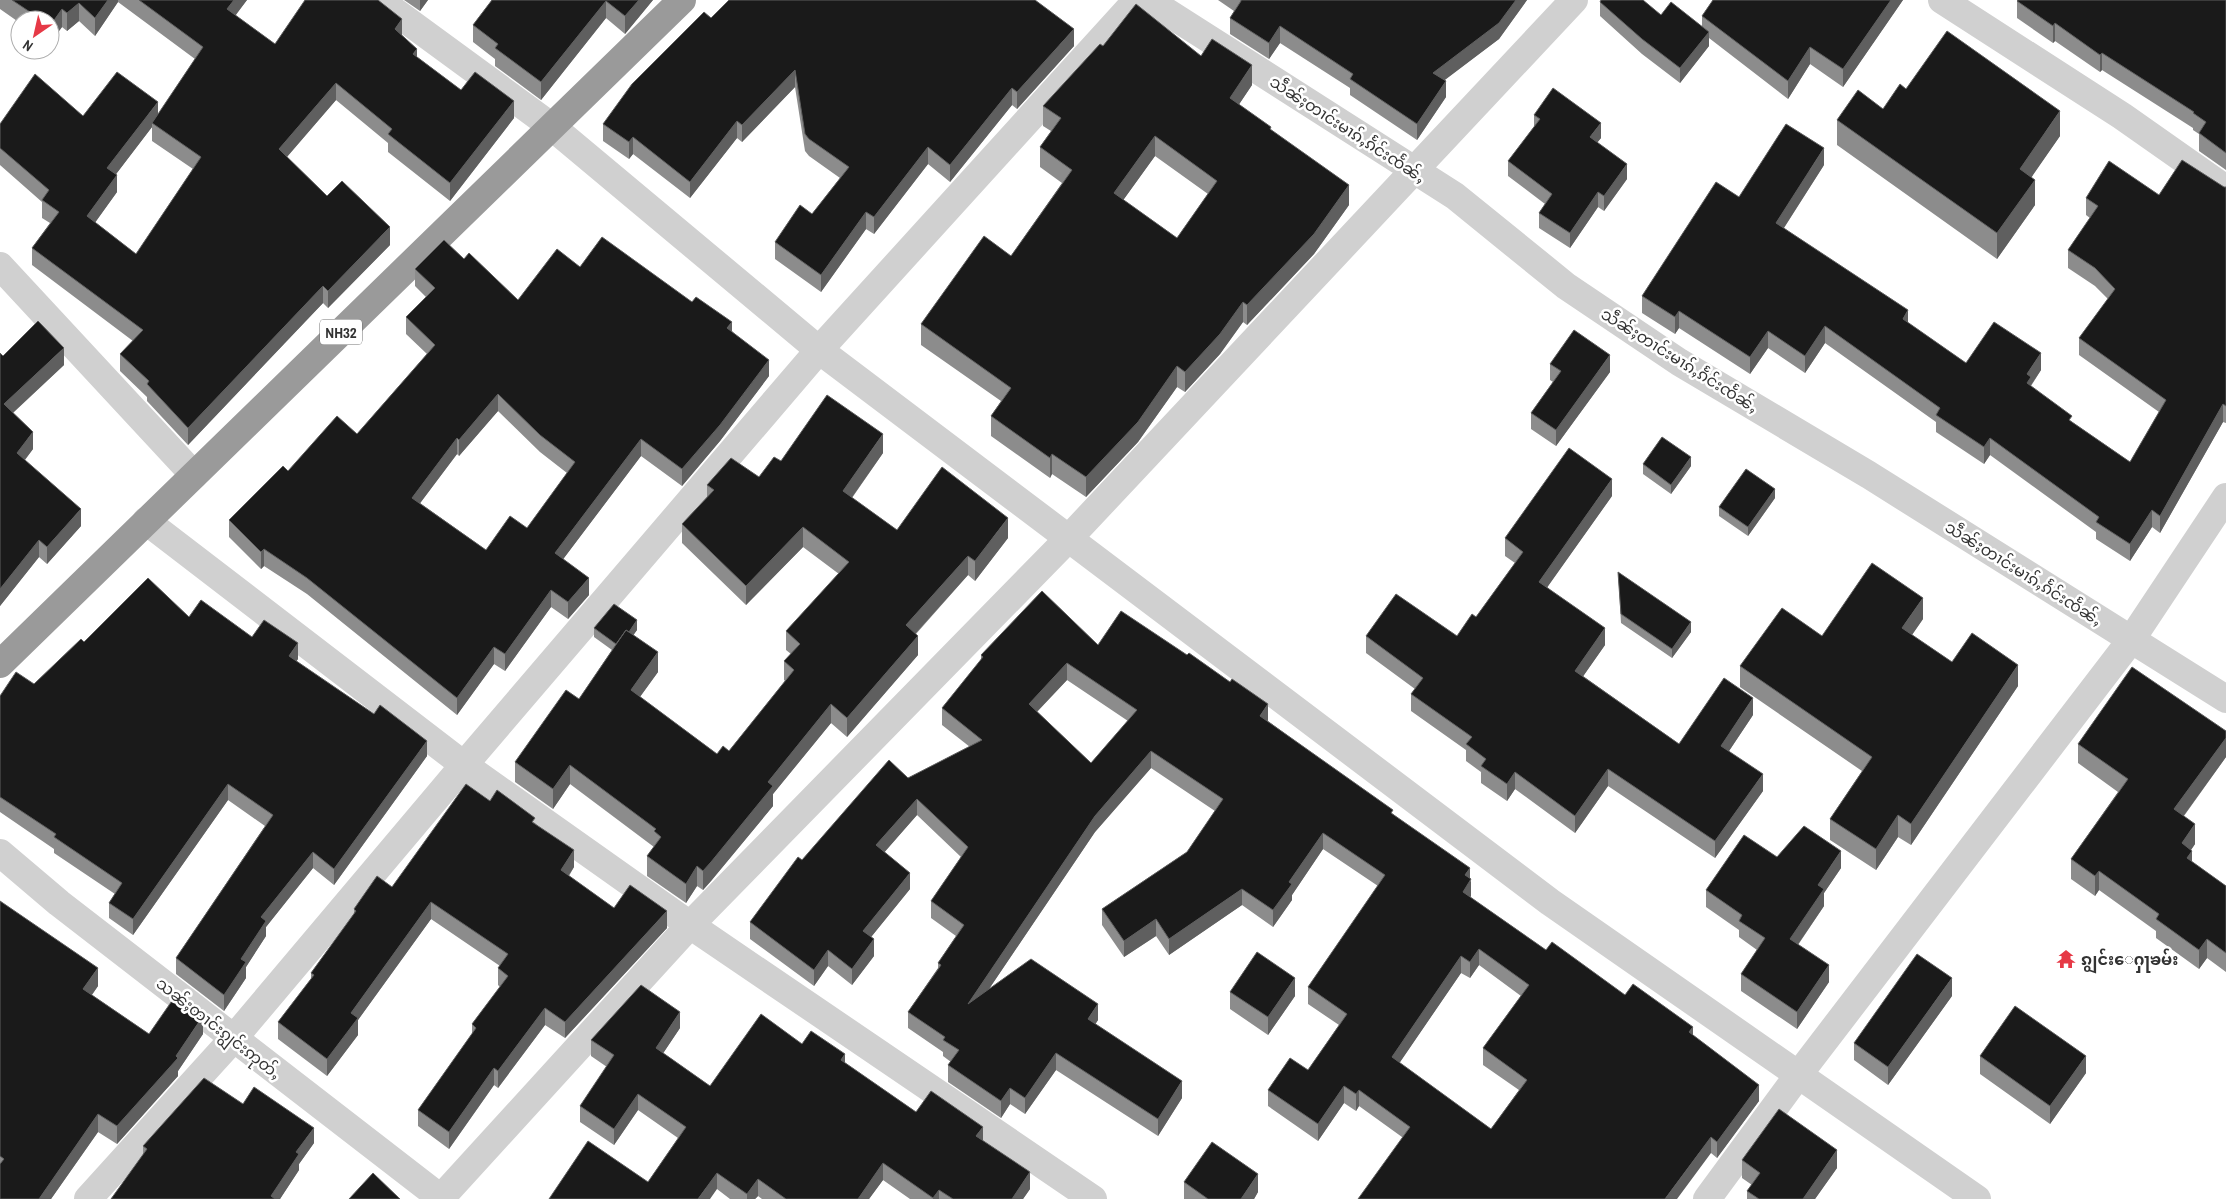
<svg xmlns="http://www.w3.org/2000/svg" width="2226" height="1199" viewBox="0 0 2226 1199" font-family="'Archivo Narrow','Noto Sans Myanmar',sans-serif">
	<rect width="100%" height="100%" fill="#fff"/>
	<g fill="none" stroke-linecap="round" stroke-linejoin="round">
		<!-- street -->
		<path stroke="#d0d0d0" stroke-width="28" d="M379,0L551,126L819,350L1550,902L1977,1199
			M1148,0L1455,196L1566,286L1679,362L1869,475L2226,699
			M1942,0L2122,116L2226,189
			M0,266L194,475
			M146,521L464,765L690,925L1093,1199
			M0,853L59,903L442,1199
			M88,1199L233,1039L464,765L819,350L1137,0
			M440,1199L690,925L1069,538L1574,0
			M1707,1199L1799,1074L2131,640L2226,497"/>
		<!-- highway -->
		<path stroke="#9a9a9a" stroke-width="28" d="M0,664L682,0"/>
	</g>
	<!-- wall -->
	<path fill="#8c8c8c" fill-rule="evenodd" d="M0,0H247L235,15L275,44L402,36L417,57L461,90L514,118L450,201L388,152V143L336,100L287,157L327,196L390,245L328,308L323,303L188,445L147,401V397L120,371V354L133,341L32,265V248L50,223L42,218V202L0,165V124L83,116L158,115L195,59L118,2L95,36L79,21L67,31L62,27L50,43V20H20V23L0,9ZM152,127V141L193,169L136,254L95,222L117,192L116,174Z
		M404,0H428L420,11Z
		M492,0H653L625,34L606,18L541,100L495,66V59L473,42V25Z
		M1218,0H1527L1499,39L1444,80L1446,97L1417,140L1350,95V88L1280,43L1269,59L1230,34V18L1234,11Z
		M1713,0H1903L1843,87L1810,64L1788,99L1709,38V46L1680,83L1642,54L1600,16V2L1661,15L1702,26V16Z
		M2226,0V170L2199,151V134L2193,130V128L2102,70L2100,72L2055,41L2053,43L2017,18V1Z
		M711,18L1074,46L1017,109L1012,105L950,182L928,164L874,234L866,229L821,292L775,259V242L812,214L840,178L809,156L805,151L795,87L742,142L737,138L690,198L633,154L629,159L603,141V124Z
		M1103,46L1201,56L1252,85L1239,104L1271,131L1349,205L1314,254L1247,325L1243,322L1220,354L1185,392L1177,387L1138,442L1086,497L1052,474L1050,478L991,436V416L1001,401L921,345V324L1011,256L1062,183L1040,167V147L1051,131L1043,126V106ZM1155,156L1208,194L1177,238L1123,200Z
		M1906,89L2060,136L2031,177L2035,205L1997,259L1837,145V120L1883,109Z
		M1534,115L1601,138L1597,142L1627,179L1604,211L1598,207L1570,248L1539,228V213L1545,204L1508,176V161L1534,127Z
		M1824,165L1784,228L1908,323L1966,363L2041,370L2031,386L2072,422L2130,462L2159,412L2079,355V338L2108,299L2095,286L2068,268V250L2090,218L2086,215V198L2159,195L2226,187V423L2223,422L2160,533L2152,527L2130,561L2096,539V532L1990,455L1984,464L1936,432V422L1825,343L1805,373L1768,348L1750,374L1679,328L1675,334L1642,313V296L1739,197Z
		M464,259L518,300L580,267L732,331L769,376L720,441L682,486L641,456L563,559L589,595L568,619L551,607L505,671L494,664L457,715L307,594L264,566L261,569L229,537V520L288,471L357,434L427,354L406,334V317L426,297L415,286V269ZM498,411L540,452L567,473L527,528L486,550L420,503L457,454L459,456Z
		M0,353L3,356L64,365L13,413L33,449L25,460L81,526L47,564L39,557L0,606Z
		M1550,364L1610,372L1556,446L1531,429V413L1553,382L1550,380Z
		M883,453L852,498L897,530L1008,538L975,581L968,575L916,634L918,655L847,737L831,723L773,794V806L711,881L703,890L697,886L686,903L647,876V856L654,847L570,784L553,809L515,782V762L579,699L612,650L594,637V628L637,630L633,635L658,672L640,697L717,754L729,751L785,681L784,680V661L791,654L786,650V631L839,574L803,547L746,605L682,543V524L707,497V485L759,477L781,461Z
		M1643,464L1691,466L1671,494L1643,474Z
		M1612,496L1547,587L1605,645L1583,676L1679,744L1753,715L1729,751L1763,791L1715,858L1608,786L1575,833L1515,789L1507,801L1481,783V772L1466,761V750L1411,711V694L1415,689L1366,653V636H1457L1476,617L1515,563L1505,556V538Z
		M1775,498L1748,536L1719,516V507Z
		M1618,572L1691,632L1672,658L1621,623Z
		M189,617L252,637L298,659L296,661L427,756L334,885L313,868L266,927V936L246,967V978L224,1011L176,974V958L265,826L228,800L133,935L109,918V903L115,894L54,853V849L0,812V696L34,684L84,642Z
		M1923,619L1912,635L1952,662L2018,686L1911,845L1898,837L1876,870L1830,840V819L1862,771L1740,687V666Z
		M1098,645L1268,720V721L1393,814L1470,878L1471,896L1470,897L1546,950L1625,995L1693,1035L1759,1101L1717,1158L1711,1153L1402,1137L1359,1106L1356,1111L1344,1103L1318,1141L1268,1106V1090L1308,1070L1339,1025L1308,1004V987L1378,886L1323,849L1292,895V900L1273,927L1242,905L1169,955L1156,936L1124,957L1102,925V909L1187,852L1215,811L1151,768L1095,832L989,989L1098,1020L1095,1024L1182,1098L1158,1136L1056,1070L1025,1114L1010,1104L1001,1118L948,1082V1065L951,1062L943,1056V1052L908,1028V1012L938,968V963L956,936L931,918V901L961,857L917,815L884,852L910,889L871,937L874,956L852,985L828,966L814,986L750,939V922L802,860L908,778L970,747L942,725V708L981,660V655ZM1067,680L1128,721L1091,763L1037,712ZM1479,965L1521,996L1483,1048V1065L1519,1090L1491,1129L1399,1063L1461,973L1470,978Z
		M2226,731V757L2184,816L2195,844L2191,850L2192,862L2226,886V972L2207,958L2199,969L2156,938V931L2099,890L2095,896L2071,879V859L2118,792L2078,763V744Z
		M490,801L535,823L574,867L569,876L614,908L667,928L565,1038L545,1025L498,1088L494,1085L449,1149L418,1126V1110L472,1034V1024L500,987L498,985V968L500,966L431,919L358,1020V1035L327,1076L278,1039V1022L311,979V973L354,914V909L392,887Z
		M1777,857L1841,868L1824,893V906L1798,945L1829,982L1797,1029L1741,991V974L1757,950L1739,937V930L1706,907V890Z
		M0,901L98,986L92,995L149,1034H203L178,1071V1076L117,1144L98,1132L51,1199H0Z
		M1230,992L1295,996L1268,1035L1230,1009Z
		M1952,996L1888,1085L1854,1060V1043Z
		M680,1028L663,1053L710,1086L802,1044L845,1063L916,1112L983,1141L1030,1189L1023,1199H910L883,1180L869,1199H762L758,1196L755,1199H730L717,1189L648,1182L678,1138L638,1110L614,1145L580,1122V1106L607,1067L591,1056V1040Z
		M1980,1056L2086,1073L2050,1124L1980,1074Z
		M243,1104L314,1143L299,1164V1170L280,1199H111L143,1155V1146Z
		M1742,1160L1837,1168L1815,1199H1747V1191L1752,1185L1742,1178Z
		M1184,1182L1258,1192L1254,1199H1184Z"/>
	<!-- shaded-wall -->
	<path fill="#5f5f5f" d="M108,0H118V2L95,36V18Z
		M234,0H247L227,27V9Z
		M420,0H428L420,11Z
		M639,0H653L625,34V16Z
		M1516,0H1527L1499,39L1433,89V73Z
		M1891,0H1903L1843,87V69Z
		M606,1V18L541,100V82Z
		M79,3V21L67,31V13Z
		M62,9V27L50,43V26Z
		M402,19V36L395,29Z
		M2055,23V41L2053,43V26Z
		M1280,26V43L1269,59V43Z
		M1074,29V46L1017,109V92Z
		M1709,32V46L1680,83V68Z
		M1810,47V64L1788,99V81Z
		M417,49V67L413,54Z
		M2102,53V70L2100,72V55Z
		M1252,65V85L1230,118V98Z
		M795,70V87L742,142V125Z
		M1446,81V97L1417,140V124Z
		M336,83V100L279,166V149Z
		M1012,88V105L950,182V165Z
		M514,101V118L450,201V183Z
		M158,102V119L152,123V127L107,186V168Z
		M2060,111V136L2020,194V169Z
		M737,121V138L690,198V182Z
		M1601,123V138L1590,152V137Z
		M1155,136V156L1114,213V193Z
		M633,137V154L629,159V142Z
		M928,147V164L874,234V217Z
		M1824,148V165L1776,240V223Z
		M1627,164V179L1604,211V196Z
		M117,175V192L87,234V216Z
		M2035,180V205L1997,259V233Z
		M1349,185V205L1314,254L1247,325V305Z
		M1598,192V207L1570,248V233Z
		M866,212V229L821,292V275Z
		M390,227V245L328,308V291Z
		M323,286V303L188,445V428Z
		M1243,302V322L1220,354L1185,392V372Z
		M1908,310V328L1903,319Z
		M1679,311V328L1675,334V317Z
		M732,322V339L727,328Z
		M1825,326V343L1805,373V356Z
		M1768,331V348L1750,374V357Z
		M64,348V365L4,421V404Z
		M2041,353V370L2031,385V394L2027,400V374Z
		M1610,355V372L1556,446V430Z
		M769,360V376L720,441L682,486V469Z
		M1177,366V387L1138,442L1086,497V477Z
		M498,394V411L459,456V440Z
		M2223,404V422L2160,533V516Z
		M33,432V449L17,470V453Z
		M883,434V453L843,510V491Z
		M457,438V454L412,514V498Z
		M1990,438V455L1984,464V447Z
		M641,439V456L555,570V553Z
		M1052,454V474L1050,478V458Z
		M1691,457V466L1671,494V485Z
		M1612,479V496L1539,599V582Z
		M1775,489V498L1748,536V527Z
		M81,509V526L47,564V547Z
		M2152,510V527L2130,561V544Z
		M1008,518V538L975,581V561Z
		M803,527V547L746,605V586Z
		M39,540V557L0,606V589Z
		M264,549V566L261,569V552Z
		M968,556V575L906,644V625Z
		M589,578V595L568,619V602Z
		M551,590V607L505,671V654Z
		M1923,598V619L1902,649V628Z
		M637,620V630L619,656V646Z
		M1691,622V632L1672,658V649Z
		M1605,628V645L1575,688V671Z
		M918,636V655L847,737V718Z
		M298,643V659L289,672V656Z
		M494,647V664L457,715V698Z
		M658,652V672L631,709V690Z
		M1067,663V680L1029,720V704Z
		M2018,665V686L1911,845V824Z
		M1753,698V715L1721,763V746Z
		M831,704V723L773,794V806L711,881L703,890V871L768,782Z
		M1268,704V720L1260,732V716Z
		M2226,738V757L2174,829V809Z
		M427,741V756L334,885V869Z
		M1151,751V768L1095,832L968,1020V1004L1095,816Z
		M570,765V784L553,809V789Z
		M1608,769V786L1575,833V816Z
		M1515,772V789L1507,801V784Z
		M1763,774V791L1715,858V841Z
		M228,784V800L133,935V919Z
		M917,799V815L876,862V845Z
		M1898,815V837L1876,870V849Z
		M2195,824V844L2182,863V843Z
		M1323,833V849L1292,895V900L1273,927V910L1289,882Z
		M574,850V867L561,887V870Z
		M1841,851V868L1824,893V906L1790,956V939L1818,885Z
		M2192,851V870L2187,858Z
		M313,852V868L266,927V936L246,967V978L224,1011V995L261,917Z
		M697,866V886L686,903V884Z
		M1470,868V882L1471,879V896L1463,908V892L1465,875Z
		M2099,871V890L2095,896V876Z
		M910,873V889L863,947V931Z
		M1242,889V905L1169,955V939Z
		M431,902V919L358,1020V1035L327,1076V1059L351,1013Z
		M667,911V928L565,1038V1022Z
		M1156,919V936L1124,957V941Z
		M874,939V956L852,985V969Z
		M2207,939V958L2199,969V950Z
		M1479,949V965L1470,978V962Z
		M828,950V966L814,986V970Z
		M1461,956V973L1392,1074V1057Z
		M1829,965V982L1797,1029V1012Z
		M98,968V986L83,1007V989Z
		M1295,978V996L1268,1035V1017Z
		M1952,978V996L1888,1085V1067Z
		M1098,1004V1020L1088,1036V1019Z
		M545,1008V1025L498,1088V1071Z
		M680,1012V1028L656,1064V1048Z
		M203,1016V1034L178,1071V1076L117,1144V1126L176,1056Z
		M1693,1027V1044L1689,1032Z
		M1056,1053V1070L1025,1114V1098Z
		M845,1054V1070L841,1060Z
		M2086,1056V1073L2050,1124V1106Z
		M494,1068V1085L449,1149V1132Z
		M1182,1081V1098L1158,1136V1119Z
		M1759,1085V1101L1717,1158V1142Z
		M1344,1086V1103L1318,1141V1124Z
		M1010,1088V1104L1001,1118V1101Z
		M1359,1090V1106L1356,1111V1094Z
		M638,1094V1110L614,1145V1129Z
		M98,1114V1132L51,1199H39Z
		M983,1127V1143L976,1136Z
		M314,1128V1143L299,1164V1170L280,1199H271V1196L296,1152Z
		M1711,1137V1153L1677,1199H1665Z
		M1837,1150V1168L1815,1199H1803Z
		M883,1163V1180L869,1199H858Z
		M1030,1172V1189L1023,1199H1012Z
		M717,1173V1189L710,1199H698Z
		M1258,1174V1192L1254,1199H1241Z
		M758,1179V1196L755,1199H747V1194Z
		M939,1190V1199H933V1198Z"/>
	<!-- building -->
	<path fill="#1a1a1a" stroke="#5f5f5f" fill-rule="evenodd" d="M12,0H108L95,18L79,3L67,13L62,9L50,26V20H42Z
		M139,0H234L227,9L275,44L305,0H378L402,19L395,29L417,49L413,54L461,90L475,72L514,101L450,183L388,134L392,129L336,83L279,149L327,196L342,181L390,227L328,291L323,286L188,428L147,384L149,381L120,354L143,330L32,248L59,212L42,200L49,190L0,148V124L35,74L83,116L117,72L158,102L107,168L117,175L87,216L136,254L201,157L152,123L203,47Z
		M492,0H639L625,16L606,1L541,82L495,48L498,44L473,25Z
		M729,0H1035L1074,29L1017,92L1012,88L950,165L928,147L874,217L866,212L821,275L775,242L800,205L812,214L849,167L809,139L805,134L795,70L742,125L737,121L690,182L633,137L629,142L603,124L632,84L704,12L711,18Z
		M1241,0H1516L1499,23L1433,73L1446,81L1417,124L1350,79L1353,74L1280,26L1269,43L1230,18L1241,1Z
		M1601,0H1643L1661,15L1671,2L1709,32L1680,68L1642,39L1600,2Z
		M1713,0H1891L1843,69L1810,47L1788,81L1702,16Z
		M2018,0H2226V153L2199,133L2206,122L2193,113L2194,112L2102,53L2100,55L2055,23L2053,26L2017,1Z
		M1136,4L1201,56L1212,39L1252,65L1230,98L1271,127L1270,129L1349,185L1314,234L1247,305L1243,302L1220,334L1185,372L1177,366L1138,422L1086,477L1052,454L1050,458L991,416L1011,388L921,324L984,236L1011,256L1072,170L1040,147L1061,118L1043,106L1100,44L1103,46ZM1155,136L1217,181L1177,238L1114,193Z
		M1947,31L2060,111L2020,169L2035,180L1997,233L1837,120L1858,90L1883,109L1900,84L1906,89Z
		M1553,88L1601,123L1590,137L1627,164L1604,196L1598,192L1570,233L1539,213L1552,194L1508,161L1540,119L1534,115Z
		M1786,124L1824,148L1776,223L1908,310L1903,319L1966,363L1994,322L2041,353L2027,374L2031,377L2027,383L2072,416L2069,420L2130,462L2166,400L2079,338L2115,289L2095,268L2068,250L2098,206L2086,198L2109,161L2159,195L2182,160L2224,187H2226V406L2223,404L2160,516L2152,510L2130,544L2096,522L2099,517L1990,438L1984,447L1936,415L1940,408L1825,326L1805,356L1768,331L1750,357L1679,311L1675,317L1642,296L1716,182L1739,197Z
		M602,237L692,302L696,297L732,322L727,328L769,360L720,425L682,469L641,439L555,553L589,578L568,602L551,590L505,654L494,647L457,698L307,578L264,549L261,552L229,520L283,466L288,471L337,416L357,434L435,345L406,317L435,288L415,269L444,240L464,259L469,253L518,300L557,249L580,267ZM498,394L540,435L575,462L527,528L510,516L486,550L412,498L457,438L459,440Z
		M38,321L64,348L4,404L33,432L17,453L81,509L47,547L39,540L0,589V353L3,356Z
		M1574,330L1610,355L1556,430L1531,413L1561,371L1550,364Z
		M827,395L883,434L843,491L897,530L942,467L1008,518L975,561L968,556L906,625L918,636L847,718L831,704L768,782L773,786L711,862L703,871L697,866L686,884L647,856L661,837L654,831L656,829L570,765L553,789L515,762L566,690L579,699L626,630L658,652L631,690L717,754L723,746L729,751L794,670L784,661L800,644L786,631L849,562L803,527L746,586L682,524L714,490L707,485L731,458L759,477L774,457L781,461Z
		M1662,437L1691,457L1671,485L1643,464Z
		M1569,448L1612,479L1539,582L1605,628L1575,671L1679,744L1724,678L1753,698L1721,746L1763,774L1715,841L1608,769L1575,816L1515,772L1507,784L1481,766L1486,759L1466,744L1472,737L1411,694L1423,678L1366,636L1396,594L1457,636L1472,614L1476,617L1523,552L1505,538Z
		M1746,469L1775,489L1748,527L1719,507Z
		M1872,563L1923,598L1902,628L1952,662L1972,633L2018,665L1911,824L1898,815L1876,849L1830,819L1872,757L1740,666L1782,608L1822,636Z
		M1618,572L1691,622L1672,649L1621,614Z
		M148,578L189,617L201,600L252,637L264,620L298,643L289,656L374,714L380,705L427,741L334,869L313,852L261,917L266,921L241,959L246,962L224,995L176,958L273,815L228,784L133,919L109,903L122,883L54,837L56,834L0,797V696L16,672L34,684L81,639L84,642Z
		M1042,591L1098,645L1121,611L1187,655L1189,653L1230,682L1232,679L1268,704L1260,716L1393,810L1391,813L1470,868L1465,875L1471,879L1463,892L1546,950L1552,942L1625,995L1633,984L1693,1027L1689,1032L1759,1085L1717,1142L1711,1137L1665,1199H1358L1410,1127L1359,1090L1356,1094L1344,1086L1318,1124L1268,1090L1290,1058L1308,1070L1347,1014L1308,987L1385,875L1323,833L1289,882L1292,884L1273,910L1242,889L1169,939L1156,919L1124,941L1102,909L1187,852L1223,799L1151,751L1095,816L968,1004L1031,959L1098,1004L1088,1019L1182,1081L1158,1119L1056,1053L1025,1098L1010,1088L1001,1101L948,1065L959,1050L943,1040L945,1037L908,1012L941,965L938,963L964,925L931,901L968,847L917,799L876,845L910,873L863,931L874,939L852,969L828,950L814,970L750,922L798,857L802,860L889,760L908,778L982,740L942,708L983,657L981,655ZM1067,663L1137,710L1091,763L1029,704ZM1479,949L1529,985L1483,1048L1527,1080L1491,1129L1392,1057L1461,956L1470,962Z
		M614,604L637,620L629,632L626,630L616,644L594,628Z
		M2132,667L2226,731V738L2174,809L2195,824L2182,843L2192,851L2187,858L2226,886V953L2207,939L2199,950L2156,919L2159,914L2099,871L2095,876L2071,859L2128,779L2078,744Z
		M466,784L490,801L497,790L535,818L532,822L574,850L561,870L614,908L630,885L667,911L565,1022L545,1008L498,1071L494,1068L449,1132L418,1110L476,1028L472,1024L508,976L498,968L508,954L431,902L351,1013L358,1018L327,1059L278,1022L314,975L311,973L356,911L354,909L377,876L392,887Z
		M1804,826L1841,851L1818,885L1824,889L1790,939L1829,965L1797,1012L1741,974L1765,938L1739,921L1742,915L1706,890L1744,835L1777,857Z
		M0,901L98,968L83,989L149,1034L176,995L203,1016L176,1056L178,1058L117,1126L98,1114L39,1199H0V1164L4,1159L0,1156Z
		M1257,952L1295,978L1268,1017L1230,992Z
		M1917,954L1952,978L1888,1067L1854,1043Z
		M641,985L680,1012L656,1048L710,1086L761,1014L802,1044L811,1031L845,1054L841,1060L916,1112L931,1091L983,1127L976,1136L1030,1172L1012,1199H953L939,1190L933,1198L883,1163L858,1199H786L758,1179L747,1194L717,1173L698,1199H549L588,1141L648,1182L686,1127L638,1094L614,1129L580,1106L614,1055L591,1040Z
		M2015,1006L2086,1056L2050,1106L1980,1056Z
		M204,1078L243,1104L254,1087L314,1128L296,1152L299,1154L271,1196L275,1199H111L147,1149L143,1146Z
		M1779,1109L1837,1150L1803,1199H1759L1747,1191L1760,1173L1742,1160Z
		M1212,1142L1258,1174L1241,1199H1208L1184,1182Z
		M373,1173L400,1199H349Z"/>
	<!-- icons -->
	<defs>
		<g id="temple-bare" transform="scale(1.5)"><path d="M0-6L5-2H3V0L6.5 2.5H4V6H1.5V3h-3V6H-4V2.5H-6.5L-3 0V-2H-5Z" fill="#e63946" stroke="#fff" stroke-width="2.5" paint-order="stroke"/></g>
	</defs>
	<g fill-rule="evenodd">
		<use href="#temple-bare" x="2066" y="959"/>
	</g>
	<g text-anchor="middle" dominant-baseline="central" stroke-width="5" stroke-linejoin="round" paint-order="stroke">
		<!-- shield labels -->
		<rect fill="#fff" stroke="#707070" stroke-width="1" x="320" y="319.5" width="42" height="25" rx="4"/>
		<g font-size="15" font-weight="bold" fill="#333">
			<text x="341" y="332">NH32</text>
		</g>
		<!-- street labels -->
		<g font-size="16" fill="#333" stroke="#fff">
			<text transform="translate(1348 129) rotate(33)">သဵၼ်ႈတၢင်းမၢၵ်ႇၵႅင်းၸႅၼ်ႇ</text>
			<text transform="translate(1680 360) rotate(32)">သဵၼ်ႈတၢင်းမၢၵ်ႇၵႅင်းၸႅၼ်ႇ</text>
			<text transform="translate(2024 573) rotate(32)">သဵၼ်ႈတၢင်းမၢၵ်ႇၵႅင်းၸႅၼ်ႇ</text>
			<text transform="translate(219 1028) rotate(38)">သၼ်ႈတၢင်းၵျွင်းဢုတ်ႇ</text>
		</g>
		<!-- poi labels -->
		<g font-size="16" font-weight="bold" fill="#333" stroke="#fff" text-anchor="start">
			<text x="2081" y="959">ၵျွင်းေႁႃၶမ်း</text>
		</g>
	</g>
	<!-- north arrow -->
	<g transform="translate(35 35) rotate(214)"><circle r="24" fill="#ffffff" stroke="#adadad"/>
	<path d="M0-4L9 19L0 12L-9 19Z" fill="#e63946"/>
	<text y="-8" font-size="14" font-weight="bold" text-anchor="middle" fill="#333333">N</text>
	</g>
</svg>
